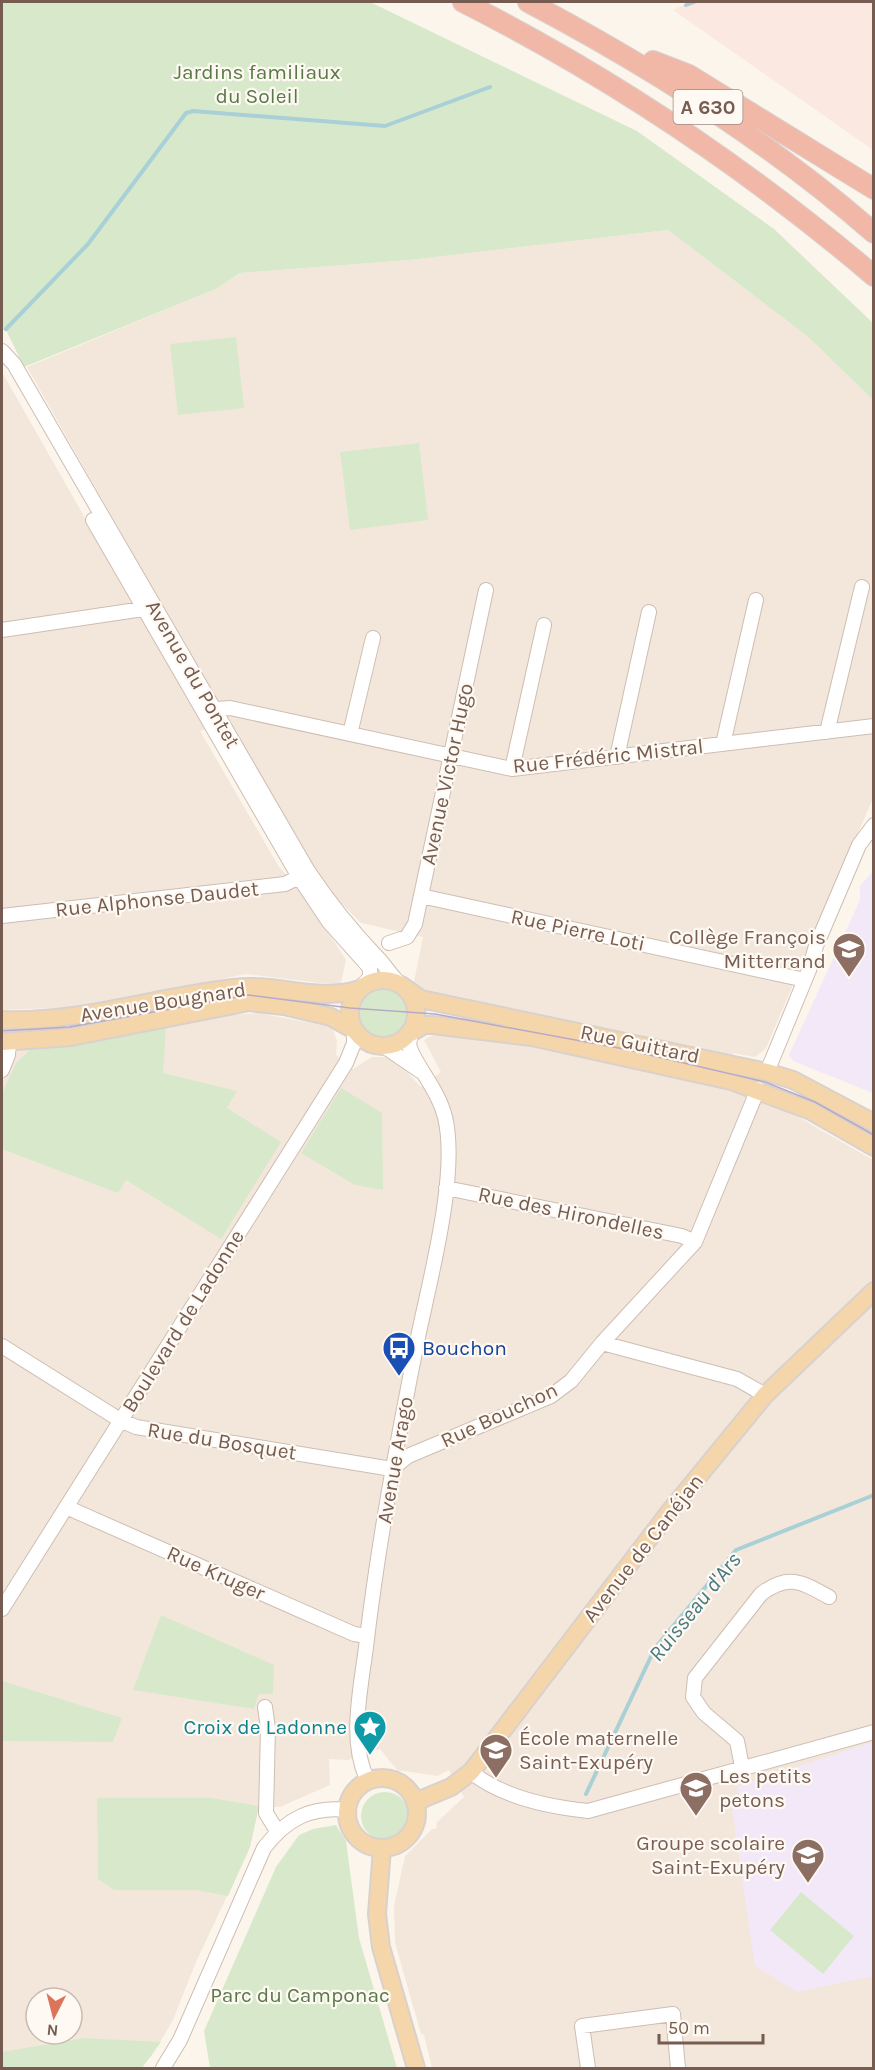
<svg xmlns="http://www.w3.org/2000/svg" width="875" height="2070" viewBox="0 0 875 2070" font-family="Karla,sans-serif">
	<rect width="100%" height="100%" fill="#fcf5ec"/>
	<!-- residential -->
	<path fill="#f3e7db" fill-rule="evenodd" d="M668,230L807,336L873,400V798L766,1048L755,1057L733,1053L724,1089L781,1107L873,1160V2068H432L424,2035L421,2034L395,1943L394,1906L405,1856L432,1829H436L437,1822L464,1797L449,1770L437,1776L397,1770L380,1749L348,1760L329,1759L330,1785L280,1807L259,1806L250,1847L196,1962L173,2020L151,2057L2,2068V1050L57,1047L219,1016L258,1013L332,1027L337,1041L336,1055L353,1069L372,1057H385L397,1062L421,1087L441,1072L424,1040L433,1035L461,1036L467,998L427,991L414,982L423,937L361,923L329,891L229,723L27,367L216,289L240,273L410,260ZM36,1998H72V2034H36Z
		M2,372L205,729L200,731L279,867L301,890L346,960L341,983L336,985L246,974L82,1007L2,1010Z"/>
	<!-- commercial -->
	<path fill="#fbe8e1" d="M690,2H873V150L673,10Z"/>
	<!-- education -->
	<path fill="#f2e8f8" d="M873,871V1093L793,1061L789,1055L860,900V886Z
		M873,1742V1976L797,1992L755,1966L731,1801L739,1798L738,1786Z"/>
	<!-- green -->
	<path fill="#d8e9cb" d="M2,2H370L637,131L774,229L873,323V400L807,336L668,230L410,260L240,273L216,289L24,367L7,332L2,329Z
		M236,337L244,408L178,415L170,344Z
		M419,443L428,520L350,530L340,452Z
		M359 1013a24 24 0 1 1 48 0a24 24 0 1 1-48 0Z
		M166,1027L163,1073L237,1091L227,1108L281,1142L221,1239L126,1180L118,1193L2,1149V1093L16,1063L31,1049L57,1047Z
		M341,1088L382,1113L383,1190L355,1185L301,1153Z
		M161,1615L274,1665L273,1694H259L254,1709L133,1690Z
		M2,1681L122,1718L113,1742L2,1741Z
		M361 1816a24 24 0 1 1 48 0a24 24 0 1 1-48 0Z
		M97,1798H211L259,1806L250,1847L228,1896L195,1890H114L98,1879Z
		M336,1825L346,1841L359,1938L397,2068H210L204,2031L276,1867L299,1835L313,1829Z
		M801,1892L854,1936L823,1974L770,1930Z
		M84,2038L161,2042L142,2068H2V2052Z"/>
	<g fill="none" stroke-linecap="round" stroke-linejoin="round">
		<!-- stream -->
		<path stroke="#a8d0d6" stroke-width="4" d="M686,5L694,2
			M6,329L88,244L186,113L193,111L385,126L490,87
			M586,1794L655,1648L736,1550L874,1495"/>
		<!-- minor casing -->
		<g stroke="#cebdb2" stroke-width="16">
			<path id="minor" d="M2,351L14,364L308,871C330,904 350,929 377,957C386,966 391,976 401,985
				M93,520L299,877L329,922L370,968V977L360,989
				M2,630L150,608
				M208,715L217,709L230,708L512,769L874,726
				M827,732L862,587
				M350,734L373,638
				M723,744L756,600
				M617,757L649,612
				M512,769L544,625
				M421,896L805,980
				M2,916L285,884L307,873
				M389,943L407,937L415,924L486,590
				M385,1047L420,1071
				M2,1070L8,1055L9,1042
				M767,1072L809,970L816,946L859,845L874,825
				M446,1188L682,1236L695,1242
				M602,1343L695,1242L758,1089
				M2,1346L120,1420L136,1427L392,1469L408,1456L551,1396L571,1381L602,1343L737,1379L765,1395
				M66,1507L354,1634L367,1636
				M2,1609L346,1063L354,1043V1030
				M265,1707L268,1728L266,1813L277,1831
				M742,1767L737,1741L704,1713L693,1697L695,1678L761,1594C788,1573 802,1582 829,1597
				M471,1772C502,1797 549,1807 588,1811L874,1732
				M368,1781C348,1742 361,1688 366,1647C378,1544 397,1443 417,1342C429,1282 459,1175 445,1117C439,1093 423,1075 412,1053L409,1045L411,1033
				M163,2068L180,2040L264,1848C286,1819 311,1806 348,1810
				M588,2068L582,2026L673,2014L678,2068"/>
		</g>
		<!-- major casing -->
		<g stroke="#d9d1ce" stroke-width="20">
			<path id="major" d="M350 1013a33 33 0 1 1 66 0a33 33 0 1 1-66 0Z
				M401,985L421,999L767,1072L793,1080L874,1123
				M2,1020C80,1023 155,997 233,988C275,982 319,1003 360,989
				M411,1033L424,1025H433L532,1037L731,1081L811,1111L874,1147
				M2,1042L71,1037L249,1002L284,1006L331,1017L354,1030
				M347 1813a35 35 0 1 1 70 0a35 35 0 1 1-70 0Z
				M415,1802L451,1787L471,1772L670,1511L765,1395L874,1291
				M382,1848L377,1914L381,1947L416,2068"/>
		</g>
		<!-- highway casing -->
		<g stroke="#d9d1ce" stroke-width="22">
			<path id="highway" d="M463,2C611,77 747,168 874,276
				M528,2C651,67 769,141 874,233
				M653,61L689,75L874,189"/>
		</g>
		<!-- minor -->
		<use href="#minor" stroke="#fff" stroke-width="14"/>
		<!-- major -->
		<use href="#major" stroke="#f5d6aa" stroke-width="16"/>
		<!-- highway -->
		<use href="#highway" stroke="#f1b8a8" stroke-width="20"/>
		<!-- tram -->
		<path stroke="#b8aac6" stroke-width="1.5" d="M2,1031L69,1027L249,995L350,1008L435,1014L624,1049L765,1082L815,1102L874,1135"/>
	</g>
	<!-- icons -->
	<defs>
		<g id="school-pin" transform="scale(1.725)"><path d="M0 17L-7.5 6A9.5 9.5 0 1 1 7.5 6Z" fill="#8d6e63" stroke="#fef9f3"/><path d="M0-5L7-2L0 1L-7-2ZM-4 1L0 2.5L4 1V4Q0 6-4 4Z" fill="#fff"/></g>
		<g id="bus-pin" transform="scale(1.725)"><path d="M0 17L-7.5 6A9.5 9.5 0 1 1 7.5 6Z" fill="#1a4fb4" stroke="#fef9f3"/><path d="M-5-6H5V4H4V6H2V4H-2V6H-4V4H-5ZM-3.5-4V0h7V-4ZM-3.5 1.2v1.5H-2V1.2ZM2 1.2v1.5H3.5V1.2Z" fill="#fff"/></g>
		<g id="sight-pin" transform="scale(1.725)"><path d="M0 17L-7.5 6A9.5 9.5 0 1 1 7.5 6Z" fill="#0f9aa8" stroke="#fef9f3"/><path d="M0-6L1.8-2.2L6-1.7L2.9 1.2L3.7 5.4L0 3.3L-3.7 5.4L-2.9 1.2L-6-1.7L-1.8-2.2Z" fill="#fff"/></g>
	</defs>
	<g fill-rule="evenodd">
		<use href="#school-pin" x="849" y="949"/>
		<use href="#bus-pin" x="399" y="1348"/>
		<use href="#sight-pin" x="370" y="1727"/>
		<use href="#school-pin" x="496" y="1750"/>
		<use href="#school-pin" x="696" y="1788"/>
		<use href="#school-pin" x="808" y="1855"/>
	</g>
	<g text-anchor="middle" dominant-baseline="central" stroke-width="4.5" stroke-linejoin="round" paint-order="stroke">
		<!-- shield labels -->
		<rect fill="#fef9f3" stroke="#9f8b81" stroke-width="1.5" x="673.5" y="90" width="69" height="34" rx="4.5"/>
		<g font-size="20" font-weight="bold" fill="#765c50">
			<text x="708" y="107">A 630</text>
		</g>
		<!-- park labels -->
		<g font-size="21" fill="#597a48" stroke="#fef9f3">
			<text x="257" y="72">Jardins familiaux<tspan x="257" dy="24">du Soleil</tspan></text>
			<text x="300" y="1995">Parc du Camponac</text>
		</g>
		<!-- street labels -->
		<g font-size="21" fill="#765c50" stroke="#fef9f3">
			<text transform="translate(193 674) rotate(60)">Avenue du Pontet</text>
			<text transform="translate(608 756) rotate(-6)">Rue Frédéric Mistral</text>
			<text transform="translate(447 774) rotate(-78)">Avenue Victor Hugo</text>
			<text transform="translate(157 899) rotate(-6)">Rue Alphonse Daudet</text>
			<text transform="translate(578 930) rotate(12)">Rue Pierre Loti</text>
			<text transform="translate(163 1002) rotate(-9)">Avenue Bougnard</text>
			<text transform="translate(640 1044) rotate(12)">Rue Guittard</text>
			<text transform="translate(571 1213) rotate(12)">Rue des Hirondelles</text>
			<text transform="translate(183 1321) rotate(-58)">Boulevard de Ladonne</text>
			<text transform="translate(499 1415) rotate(-25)">Rue Bouchon</text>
			<text transform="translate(222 1441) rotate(9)">Rue du Bosquet</text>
			<text transform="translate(395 1460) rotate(-80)">Avenue Arago</text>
			<text transform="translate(643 1548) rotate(-52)">Avenue de Canéjan</text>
			<text transform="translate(216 1573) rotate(24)">Rue Kruger</text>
		</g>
		<!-- education labels -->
		<g font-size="21" fill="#785e54" stroke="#fef9f3" text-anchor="end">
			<text x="826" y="937">Collège François<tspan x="826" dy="24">Mitterrand</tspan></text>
			<text x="519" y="1738" text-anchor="start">École maternelle<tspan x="519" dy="24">Saint-Exupéry</tspan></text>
			<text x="719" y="1776" text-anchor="start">Les petits<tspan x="719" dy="24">petons</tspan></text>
			<text x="785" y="1843">Groupe scolaire<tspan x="785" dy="24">Saint-Exupéry</tspan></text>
		</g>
		<!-- transit labels -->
		<g font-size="21" fill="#164399" stroke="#fef9f3" text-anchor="start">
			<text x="422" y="1348">Bouchon</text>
		</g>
		<!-- culture labels -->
		<g font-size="21" fill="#0d838f" stroke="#fef9f3" text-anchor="end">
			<text x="347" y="1727">Croix de Ladonne</text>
		</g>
		<!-- water labels -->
		<g font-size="22" font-style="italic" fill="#477980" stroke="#fef9f3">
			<text transform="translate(695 1607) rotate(-51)">Ruisseau d'Ars</text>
		</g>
	</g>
	<!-- border -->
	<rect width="875" height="2070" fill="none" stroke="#765c50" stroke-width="6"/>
	<!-- north arrow -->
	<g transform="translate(54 2016) rotate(186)"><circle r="28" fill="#fef9f3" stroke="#c8bab2" stroke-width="1.5"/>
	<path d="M0-4.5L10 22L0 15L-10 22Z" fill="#dc735b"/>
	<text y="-9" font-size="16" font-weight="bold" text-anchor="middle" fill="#765c50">N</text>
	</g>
	<!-- scale -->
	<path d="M659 2034v9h104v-9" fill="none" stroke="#765c50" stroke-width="3"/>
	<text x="668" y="2034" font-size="18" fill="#765c50" stroke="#fef9f3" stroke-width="4.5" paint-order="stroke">50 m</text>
</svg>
